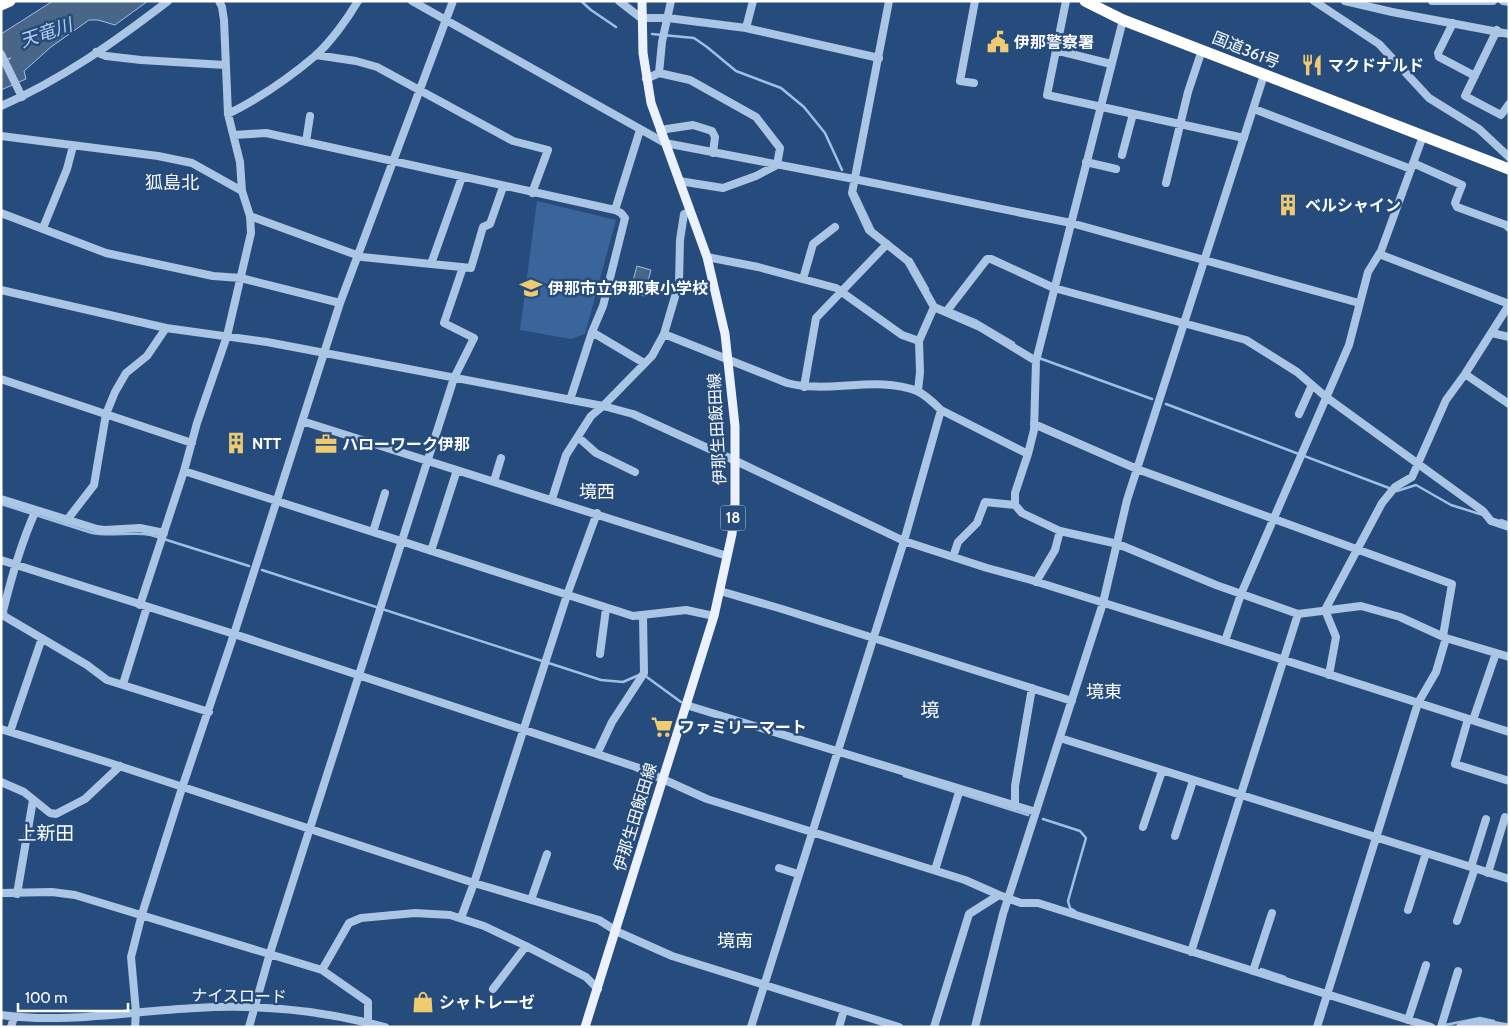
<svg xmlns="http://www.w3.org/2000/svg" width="1510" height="1028" viewBox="0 0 1510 1028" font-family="Cabin,'Noto Sans JP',sans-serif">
	<rect width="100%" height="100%" fill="#264c7d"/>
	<!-- green -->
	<path fill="#39659a" d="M537,201L616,220L585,334L571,339L520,330Z"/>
	<!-- water -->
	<path fill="#496588" stroke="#9fc0e5" d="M53,1H148L115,25L98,20H89L51,47L24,71L26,79L1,90V66L11,58L1,60V34Z
		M637,266L651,270L644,296L630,292Z"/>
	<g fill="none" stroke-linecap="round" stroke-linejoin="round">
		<!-- stream -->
		<path stroke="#9fc0e5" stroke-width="2.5" d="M581,1L591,10L616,27
			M652,34L694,38L707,47L736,71L781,88L804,107L825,133L842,170
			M856,193L873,229
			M911,259L928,289
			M953,311L977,321L1014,343
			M1039,358L1152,399
			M1166,404L1397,491L1416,485L1451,505L1483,515
			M1,504L92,533C112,537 132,531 151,535L249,566
			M1501,520L1509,523
			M262,570L601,680L623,682L639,675
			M644,675L681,702
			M904,776L1028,815
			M1043,819L1080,831L1086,838L1068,901L1070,908L1075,911
			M1261,969L1285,977
			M1445,1025L1480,1018L1494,1021"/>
		<!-- minor -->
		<path stroke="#abc5e5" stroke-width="8" d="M412,1L665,143L854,179L1071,223L1359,303
			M619,1L641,18H668L746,28L879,58
			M889,1L852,193L869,230L908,261L934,307L980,327L1036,361
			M1066,1L1047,95L1244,138
			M1314,1L1379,44L1429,98L1479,129L1509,157
			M1345,1L1392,12L1509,34
			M1432,1H1493
			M1503,1L1509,2
			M1453,23L1438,53L1439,57L1475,76
			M746,28L753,1
			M1497,30L1465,96L1501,115L1509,104
			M1055,50L1111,64
			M96,52L106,56L141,60L225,65
			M1,54L22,97
			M316,55L356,61L377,67L513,141L548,150L532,193
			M659,73L690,80L756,117L780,148L777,165L756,176L723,188L679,181
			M646,79L659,73L662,42L671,1
			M974,83L960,81L975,1
			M1,106C61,80 116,41 168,1
			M1254,109L1411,169
			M228,114C258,99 289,78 315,56C330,43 348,18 358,1
			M660,130L693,125L712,131L715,137L713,153
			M234,135L266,133L615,210L621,213L625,218L603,306L592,332L570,400
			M1,136L158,156L192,163L242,191
			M306,142L310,116
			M1122,155L1133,114
			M1086,162L1116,169
			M1413,163L1462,185L1455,203L1457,207L1506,225L1509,228
			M1166,183L1188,92L1202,50
			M615,210L640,130
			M1,213L106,253L213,276L241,278L340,303
			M250,216L362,257L471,268L483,227L490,224L503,187
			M43,228L67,169L73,146
			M1379,254L1509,304
			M707,257L758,267L836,288L902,335L919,341
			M431,264L462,177
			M803,279L813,244L835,227
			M1,290L166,328L267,342L603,406L633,414L736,461L904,541L987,568L1031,580L1203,634L1509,732
			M946,312L987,259H991L1054,288L1246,340L1297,372L1326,397L1483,511L1491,521L1509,527
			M592,332L644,363
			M1492,333L1509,337
			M664,334L787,383C829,394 877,375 917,391C926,395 934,403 941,410L904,541L751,1027
			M1465,374L1509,404
			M1,379L192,443
			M804,387L816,318L887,244
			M918,391L920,372L919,341L934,307
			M941,410L1028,454
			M1299,414L1312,385
			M302,421L727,556
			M1034,424L1137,469L1452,584L1443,636
			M578,437L596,453L635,472
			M184,471L633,616L686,610L714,616
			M494,481L501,458
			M1,499L97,529L104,530L140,528L164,533
			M552,499L566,455L591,416L603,406L652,356L664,334L679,283L680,240L684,214L690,212
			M1015,505L1022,513L1060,531L1118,544L1216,585L1298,614L1361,606L1400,617L1446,638L1509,657
			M36,510C21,543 12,576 3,611L4,616L87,665L107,680L209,712
			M67,520L94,485L106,414L115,392L126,373L147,356L166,328
			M373,532L385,493
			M431,551L457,470
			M953,557L958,542L977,523L985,502L1015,505V493L1028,454L1034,430L1036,361L1123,20
			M1,560L234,634L597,754L636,767L707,799L965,880L999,895
			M1036,582L1055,550L1060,531
			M720,591L782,609L1072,701
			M140,605L184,471L197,423L227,336L251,233L250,216L242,191L240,162L228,114L224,20L222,7L219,1
			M1325,610L1382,503L1395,487L1412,477L1446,400L1465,374L1509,305
			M1325,610L1336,637L1329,675
			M1225,641L1241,594L1349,345L1368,272L1381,251L1423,136
			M600,654L606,609
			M123,684L147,607
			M686,705L1036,812
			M1468,719L1455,764L1509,781
			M1473,720L1496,653
			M1,729L110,763L474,883L599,920L618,932L672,956L899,1027
			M10,732L42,638
			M1060,738L1509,879
			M597,754L612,722L644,673L643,616
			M1,782L24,792L50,813L56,814L85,799L120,766
			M1015,806V786L1032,688
			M1143,827L1162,771
			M1175,836L1193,781
			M1471,867L1486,819
			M779,868L798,874
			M935,870L960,789
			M1488,873L1505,817
			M1,893L52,892L75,895L322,970L368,1002V1022
			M17,894L33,800
			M531,900L547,854
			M1408,910L1426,853
			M461,918L474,883L567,595L597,513
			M1457,921L1475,868
			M1191,952L1298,614
			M322,970L349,923L361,918L415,913L450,915L484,926L526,946L586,977L598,989
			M1253,971L1272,913
			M493,989L526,946
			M1,1015C66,1024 131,1011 196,1008C258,1004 325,1011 385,1027
			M1408,1020L1426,965
			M11,1027L14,1017
			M135,1027L136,1012L131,957L142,914L182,788L234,634L340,303L453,1
			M249,1027L270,953L454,378L474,338L444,323L463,267
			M839,1027L844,1010
			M934,1027L969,914L999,895L1021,903H1038L1431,1027
			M975,1027L1003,914L1103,603L1127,500L1264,75
			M1317,1027L1418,703L1436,672L1446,638
			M1441,1027L1458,971
			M1460,1027L1476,1022L1506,1027"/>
		<!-- major -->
		<path stroke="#ebf2fd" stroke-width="9" d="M585,1027L714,616L732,534L735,503V426L725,334L707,257L651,103L643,53L642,1"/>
		<!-- highway -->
		<path stroke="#fff" stroke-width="11" d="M1085,1L1123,20L1509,169
			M1,5L10,1"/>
	</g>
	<!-- icons -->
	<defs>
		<g id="civic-bare" transform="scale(1.725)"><path d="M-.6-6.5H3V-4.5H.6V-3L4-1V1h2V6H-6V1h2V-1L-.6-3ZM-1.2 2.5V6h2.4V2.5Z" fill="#eeca70" stroke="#264c7d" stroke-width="2.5" paint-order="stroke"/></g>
		<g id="restaurant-bare" transform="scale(1.725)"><path d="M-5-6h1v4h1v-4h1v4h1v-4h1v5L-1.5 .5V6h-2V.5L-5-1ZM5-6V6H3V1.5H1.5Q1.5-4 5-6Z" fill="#eeca70" stroke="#264c7d" stroke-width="2.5" paint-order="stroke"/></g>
		<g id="building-bare" transform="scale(1.725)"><path d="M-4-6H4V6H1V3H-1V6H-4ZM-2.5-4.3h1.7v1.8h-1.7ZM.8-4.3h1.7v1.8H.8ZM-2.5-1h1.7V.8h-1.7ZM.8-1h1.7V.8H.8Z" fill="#eeca70" stroke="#264c7d" stroke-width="2.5" paint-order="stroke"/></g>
		<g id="school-bare" transform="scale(1.725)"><path d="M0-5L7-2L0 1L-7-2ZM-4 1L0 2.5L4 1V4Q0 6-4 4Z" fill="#eeca70" stroke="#264c7d" stroke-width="2.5" paint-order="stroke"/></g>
		<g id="office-bare" transform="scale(1.725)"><path d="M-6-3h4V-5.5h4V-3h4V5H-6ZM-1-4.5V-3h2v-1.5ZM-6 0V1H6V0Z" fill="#eeca70" stroke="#264c7d" stroke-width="2.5" paint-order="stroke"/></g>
		<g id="supermarket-bare" transform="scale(1.725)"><path d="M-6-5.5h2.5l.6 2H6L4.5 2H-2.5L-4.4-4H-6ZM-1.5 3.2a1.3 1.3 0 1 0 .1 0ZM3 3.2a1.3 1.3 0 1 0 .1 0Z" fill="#eeca70" stroke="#264c7d" stroke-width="2.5" paint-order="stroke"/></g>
		<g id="shop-bare" transform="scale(1.725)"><path d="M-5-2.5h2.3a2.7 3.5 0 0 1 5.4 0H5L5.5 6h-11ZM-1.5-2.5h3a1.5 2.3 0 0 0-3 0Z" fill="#eeca70" stroke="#264c7d" stroke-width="2.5" paint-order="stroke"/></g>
	</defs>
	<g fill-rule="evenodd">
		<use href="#civic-bare" x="998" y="42"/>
		<use href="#restaurant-bare" x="1312" y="65"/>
		<use href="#building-bare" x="1288" y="205"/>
		<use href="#school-bare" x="531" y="288"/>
		<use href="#building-bare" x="236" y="443"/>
		<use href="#office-bare" x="326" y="444"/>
		<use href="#supermarket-bare" x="662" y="727"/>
		<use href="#shop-bare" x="423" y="1002"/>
	</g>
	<g text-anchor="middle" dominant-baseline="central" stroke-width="5" stroke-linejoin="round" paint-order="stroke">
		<!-- shield labels -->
		<rect fill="#264c7d" stroke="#bec9d8" stroke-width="1" x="720.5" y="505.5" width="25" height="25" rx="4"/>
		<g font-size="15" font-weight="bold" fill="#fff">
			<text x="733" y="518">18</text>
		</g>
		<!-- poi labels -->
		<g font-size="16" font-weight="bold" fill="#fff" stroke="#264c7d" text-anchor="start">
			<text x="1014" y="42">伊那警察署</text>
			<text x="1328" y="65">マクドナルド</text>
			<text x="1305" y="205">ベルシャイン</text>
			<text x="548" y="288">伊那市立伊那東小学校</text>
			<text x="252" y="443">NTT</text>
			<text x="342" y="444">ハローワーク伊那</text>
			<text x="679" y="727">ファミリーマート</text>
			<text x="439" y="1002">シャトレーゼ</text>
		</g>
		<!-- street labels -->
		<g font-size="16" fill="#fff" stroke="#264c7d">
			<text transform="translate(1246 50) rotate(22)">国道361号</text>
			<text transform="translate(717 429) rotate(-93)">伊那生田飯田線</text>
			<text transform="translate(635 817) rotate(-73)">伊那生田飯田線</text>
			<text transform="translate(239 996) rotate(1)">ナイスロード</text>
		</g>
		<!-- water labels -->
		<g font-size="18" font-style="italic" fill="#b6cfed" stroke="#264c7d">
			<text transform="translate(46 33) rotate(-19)">天竜川</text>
		</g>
		<!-- neighbourhood labels -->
		<g font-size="18" fill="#fff" stroke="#264c7d">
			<text x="172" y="183">狐島北</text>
			<text x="597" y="492">境西</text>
			<text x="1104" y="692">境東</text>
			<text x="735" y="941">境南</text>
		</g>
		<!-- quarter labels -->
		<g font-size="19" fill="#fff" stroke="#264c7d">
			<text x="930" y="710">境</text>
			<text x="46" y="833">上新田</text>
		</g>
	</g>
	<!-- border -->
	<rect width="1510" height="1028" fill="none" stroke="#ffffff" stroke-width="5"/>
	<!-- scale -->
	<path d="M18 1003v8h110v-8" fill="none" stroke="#ffffff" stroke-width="2.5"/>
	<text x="25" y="1003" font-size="15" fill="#ffffff" stroke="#264c7d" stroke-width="4" paint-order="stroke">100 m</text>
</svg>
